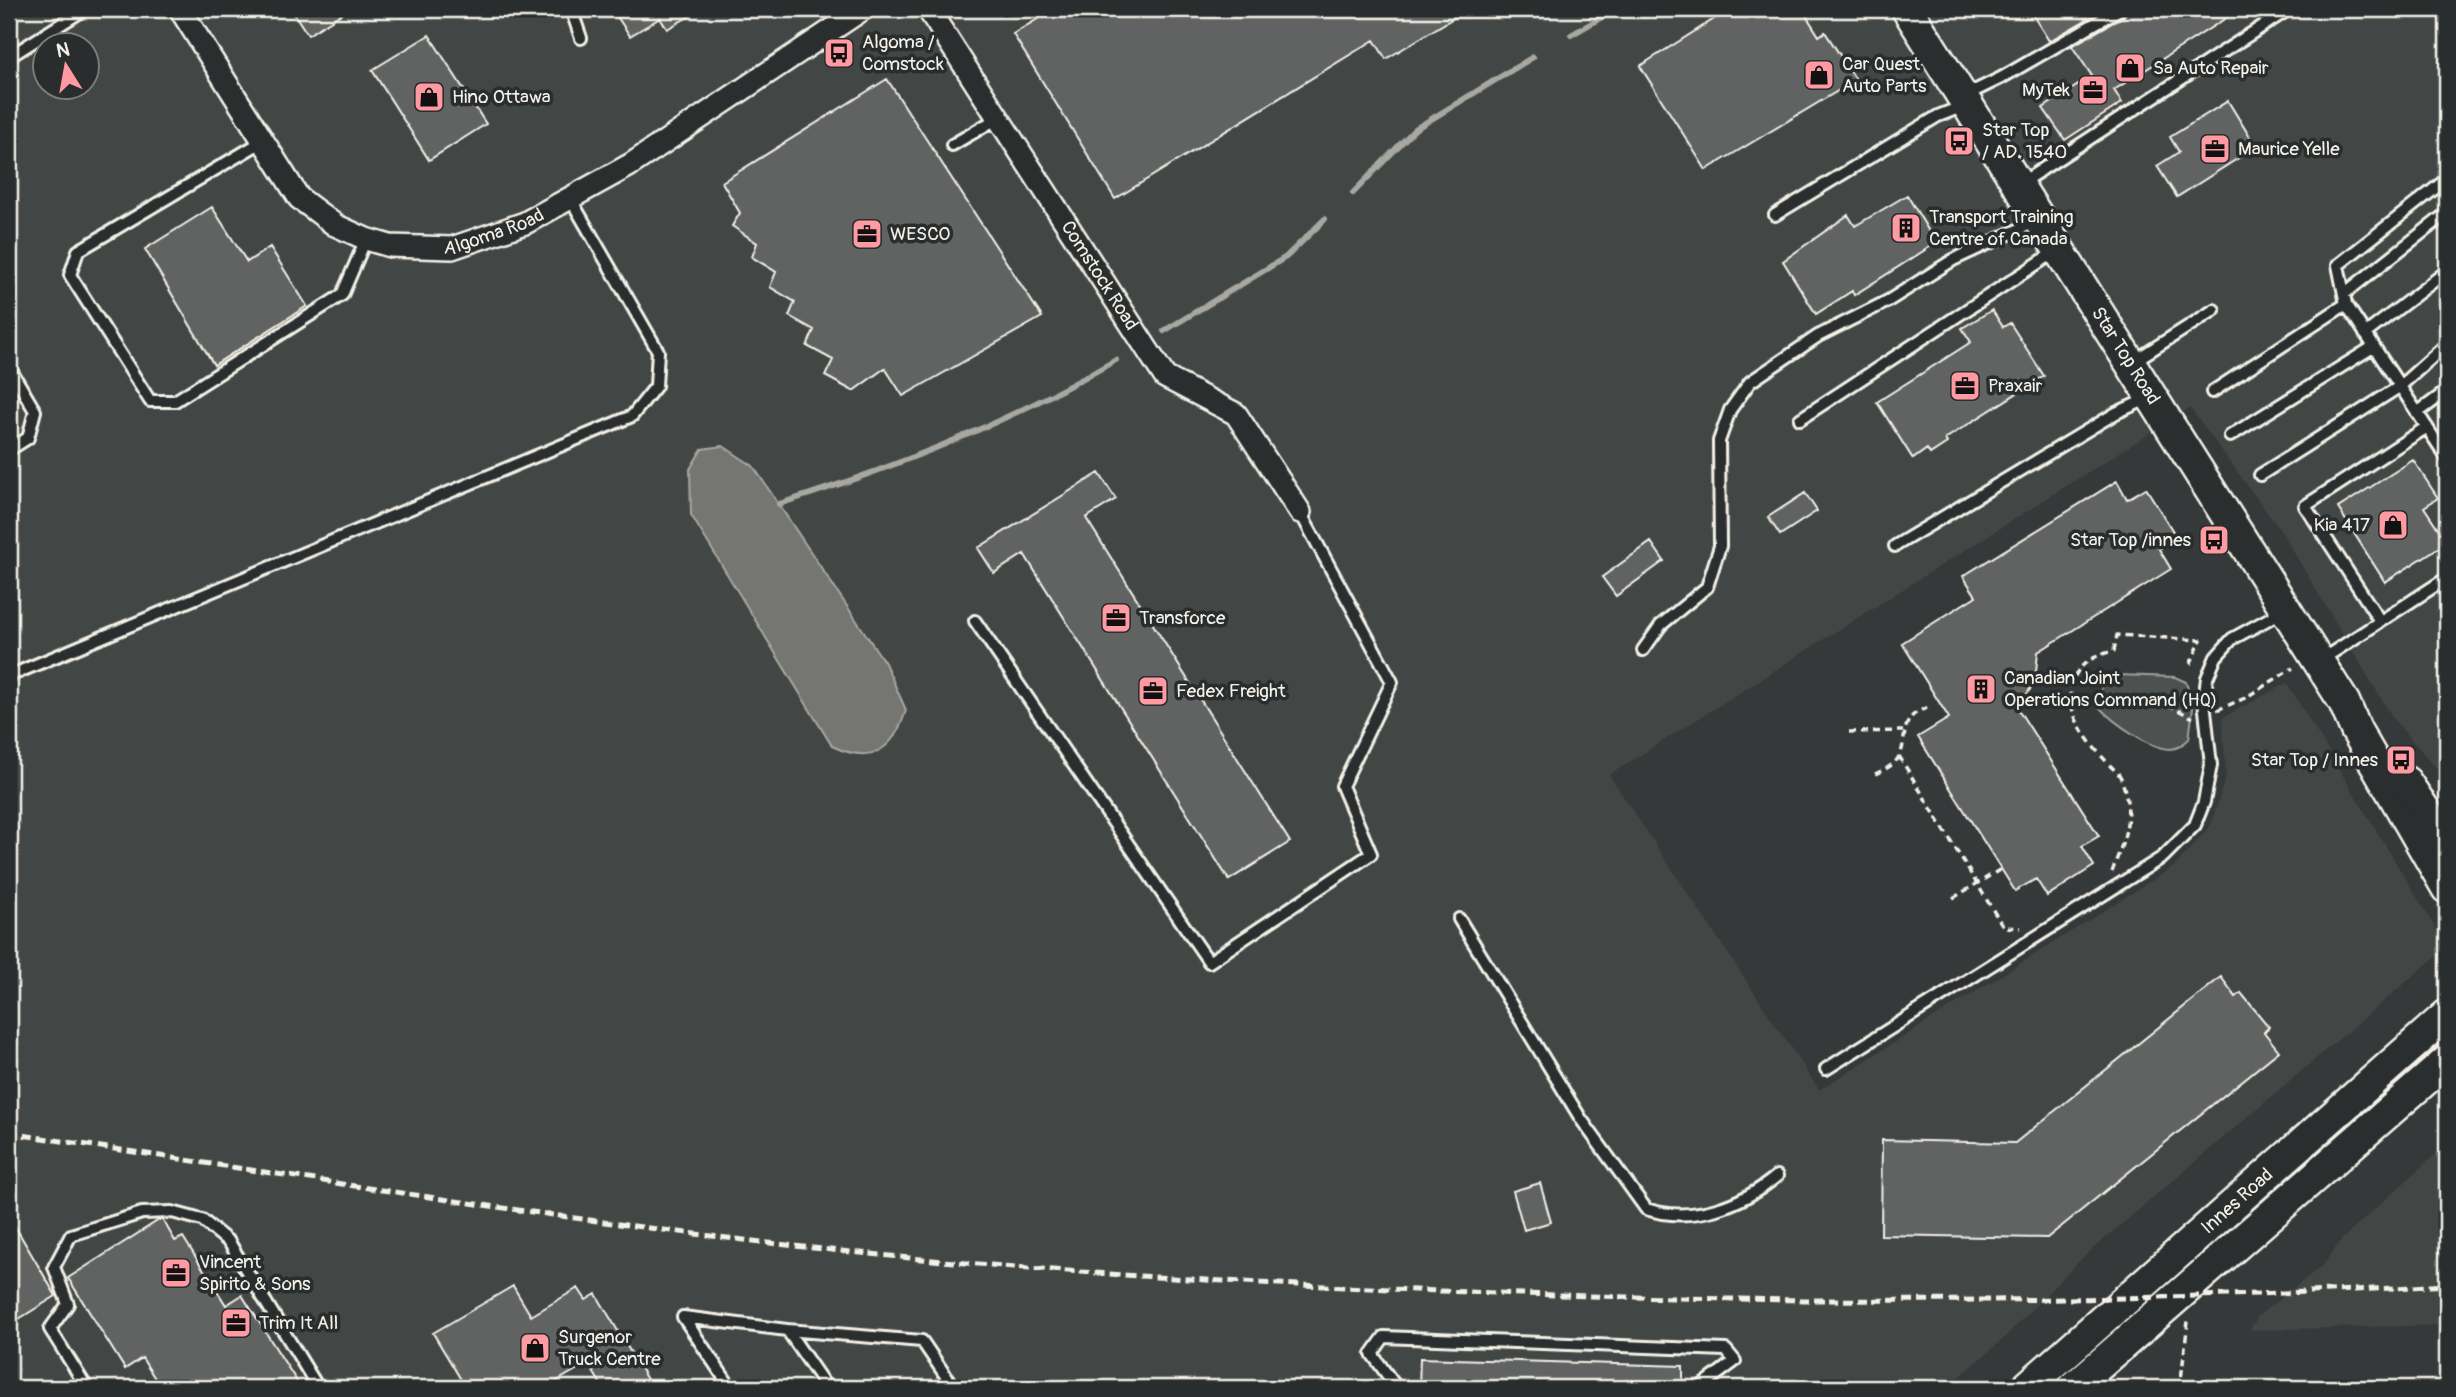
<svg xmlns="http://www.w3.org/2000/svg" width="2456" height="1397" viewBox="0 0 2456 1397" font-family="Pangolin,sans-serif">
	<rect width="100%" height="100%" fill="#363939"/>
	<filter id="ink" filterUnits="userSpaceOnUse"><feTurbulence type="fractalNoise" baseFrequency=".0143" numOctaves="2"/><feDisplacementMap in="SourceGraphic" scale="14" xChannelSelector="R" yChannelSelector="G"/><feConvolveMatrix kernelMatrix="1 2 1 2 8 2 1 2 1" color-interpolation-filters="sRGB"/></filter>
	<g filter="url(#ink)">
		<!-- built -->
		<path fill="#434645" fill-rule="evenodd" d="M9,9H2447V780L2394,720L2281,531L2190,408L1609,775L1819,1090L2175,866L2211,825L2226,776L2222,718L2287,683L2447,947L2081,1259L2001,1341L1947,1388H9ZM46,46H88V88H46Z
			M2447,1144V1325L2250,1330L2258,1316L2323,1265L2342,1239Z"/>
		<!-- green -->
		<path fill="#4e514f" stroke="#a1a19c" stroke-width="2" d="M2118,675L2175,677L2186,682L2193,708L2189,739C2183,744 2179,749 2170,749C2149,748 2113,722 2099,707C2099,688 2101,683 2118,675Z"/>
		<!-- water -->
		<path fill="#757572" stroke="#a8a7a1" stroke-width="2" d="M723,446L753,466L885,663L906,710C894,750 872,765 832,746L691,515L690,469L702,449Z"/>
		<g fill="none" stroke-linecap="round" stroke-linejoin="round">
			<!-- stream -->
			<path stroke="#a8a7a1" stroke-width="6" d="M1571,35L1616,9
				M1353,193L1415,129L1533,57
				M1164,331L1286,257L1325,219
				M779,504C895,468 1011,421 1116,360"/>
		</g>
		<!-- building -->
		<path fill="#616362" stroke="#f4f1e8" stroke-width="2" d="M291,9H349L308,35Z
			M612,9H702L667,29L660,18L630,36Z
			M1054,9H1468L1386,59L1374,40L1115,199L1013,34Z
			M1730,9H1802L1819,36L1825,32L1856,80L1706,170L1640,66Z
			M2029,9H2105L2049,41Z
			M2128,9H2240L2114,90L2122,103L2065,140L2043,108L2092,76L2072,46L2124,16Z
			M429,35L486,124L429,160L372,70Z
			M887,79L1042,317L903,396L885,368L853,391L825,376L833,360L807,346L814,330L789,316L795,302L770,287L776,272L752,257L757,243L732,226L740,213L722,182Z
			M2228,101L2256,147L2177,197L2157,166L2179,152L2170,137Z
			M1907,195L1936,243L1854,295L1852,291L1816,314L1783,261L1848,215L1855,226Z
			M212,207L247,262L270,247L307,306L214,365L145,249Z
			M1992,310L2003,327L2010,323L2044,376L1945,439L1947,443L1930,454L1927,449L1913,459L1877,402L1971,342L1962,328Z
			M2413,460L2438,498L2424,507L2447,542L2385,582L2338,508Z
			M1099,473L1116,499L1086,518L1290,842L1229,880L1024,554L994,573L978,548Z
			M2117,481L2127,499L2146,488L2177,538L2159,549L2171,569L2038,652L2035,681L2018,709L2099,836L2082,846L2094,866L2047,896L2036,879L2015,891L1918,737L1949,718L1902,643L1976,596L1963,576Z
			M1805,493L1817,511L1780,535L1768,517Z
			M1651,542L1664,561L1616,596L1602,577Z
			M2221,977L2236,997L2241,993L2269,1027L2264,1032L2279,1051L2047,1238L1881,1235L1882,1140L2015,1143Z
			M1540,1183L1551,1222L1524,1230L1513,1191Z
			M9,1216L56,1296L9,1325Z
			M159,1220H163L175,1241L183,1237L226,1305L242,1295L301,1388H161L142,1358L125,1369L68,1278Z
			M513,1286L531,1316L578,1288L586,1300L596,1294L652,1388H603L588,1363L545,1388H466L433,1333Z
			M1420,1358L1683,1366V1388H1419Z"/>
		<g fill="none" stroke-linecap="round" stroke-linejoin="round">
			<!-- lane casing -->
			<g stroke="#f4f1e8" stroke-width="16">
				<path id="lane" d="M571,9L581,38
					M9,57L85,9
					M1964,96L2001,78L2120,9
					M263,141L78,251L70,275L150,401H175L342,295L366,239
					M952,145L998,118
					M2018,185L2289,9
					M1775,215L1938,116L1966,105
					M2344,294L2447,213
					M2346,304L2338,265L2447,179
					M2365,334L2447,271
					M2131,363L2214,310
					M9,367L35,411L28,438L9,450
					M2212,392L2346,304L2447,458
					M2417,413L2447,391
					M1800,419L2058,250
					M2230,436L2373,347
					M2260,475L2399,387L2447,344
					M1895,546L2116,413L2149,398
					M975,621L1209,962L1371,854L1342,786L1392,682L1300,512
					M2380,621L2305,506L2427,427
					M1643,650L1661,625L1707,587L1720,546L1719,441L1730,410L1750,382L1818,336L1888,301L1953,260L2039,220
					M2321,660L2447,578
					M9,676L632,416L656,386L658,351L570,198
					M1459,919L1581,1119L1646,1209C1692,1224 1741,1206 1777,1176
					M1826,1069L2163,857L2195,825L2204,802L2211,765L2204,701L2207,678L2216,657L2232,639L2283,611
					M87,1388L50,1329L68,1304L54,1267L71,1235L142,1213L172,1212L202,1220L229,1242L314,1381L316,1388
					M731,1388L683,1317L787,1330
					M827,1388L787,1330L922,1341L954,1388
					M1397,1388L1372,1354L1384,1337L1726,1350L1735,1361L1699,1388"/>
			</g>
			<!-- street casing -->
			<g stroke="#f4f1e8" stroke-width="26">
				<g id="street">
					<path id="s1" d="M180,9L299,198L335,225L366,239L390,246L452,248L525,223L630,165L863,9"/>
					<path id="s2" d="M928,9L1165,377L1236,414L1300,512"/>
				</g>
			</g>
			<!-- secondary casing -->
			<g stroke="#f4f1e8" stroke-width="35">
				<g id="secondary">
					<path id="s3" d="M1907,9L2344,702L2356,730L2447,888"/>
					<path d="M2406,782L2447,843"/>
					<path id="s4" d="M2026,1388L2447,1015"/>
					<path d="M2073,1388L2447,1061"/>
				</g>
			</g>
			<!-- path -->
			<path stroke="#f4f1e8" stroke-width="3.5" stroke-dasharray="7 5" stroke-linecap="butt" d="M2036,679L2070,687
				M2098,696L2124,705L2163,702L2193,718
				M2217,710L2245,698L2293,668
				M1849,732L1903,731
				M1899,756L1999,920L2004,927L2021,928
				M1875,774C1881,771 1889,768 1894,763C1913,745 1892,717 1930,707
				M2112,872C2125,836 2135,817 2121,778C2118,771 2111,768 2107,762C2086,740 2060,707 2075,676C2082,661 2099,654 2114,651L2117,635L2201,640L2189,667
				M1953,898L2001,869
				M2180,1388L2188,1321"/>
			<!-- lane -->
			<use href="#lane" stroke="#2a2d2e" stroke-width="10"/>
			<!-- street -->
			<use href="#street" stroke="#2a2d2e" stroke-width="21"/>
			<!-- secondary -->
			<use href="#secondary" stroke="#2a2d2e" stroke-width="30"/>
			<!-- rail -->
			<path stroke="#f4f1e8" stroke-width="5" stroke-dasharray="10 5" stroke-linecap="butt" d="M9,1133C276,1173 544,1218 813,1248C1049,1274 1287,1286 1525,1294C1833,1304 2139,1303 2447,1285"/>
		</g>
	</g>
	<!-- icons -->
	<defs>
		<g id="bus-square" transform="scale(1.575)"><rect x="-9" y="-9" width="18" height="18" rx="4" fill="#ff9aa2" stroke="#2a2d2e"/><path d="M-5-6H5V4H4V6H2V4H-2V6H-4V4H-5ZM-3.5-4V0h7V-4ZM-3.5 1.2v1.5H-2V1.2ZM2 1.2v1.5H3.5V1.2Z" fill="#111"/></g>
		<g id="shop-square" transform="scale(1.575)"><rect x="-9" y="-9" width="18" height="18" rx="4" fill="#ff9aa2" stroke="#2a2d2e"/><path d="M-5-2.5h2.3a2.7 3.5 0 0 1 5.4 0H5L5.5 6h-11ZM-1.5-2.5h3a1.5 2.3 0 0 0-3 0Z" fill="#111"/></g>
		<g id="office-square" transform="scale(1.575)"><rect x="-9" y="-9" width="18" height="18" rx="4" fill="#ff9aa2" stroke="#2a2d2e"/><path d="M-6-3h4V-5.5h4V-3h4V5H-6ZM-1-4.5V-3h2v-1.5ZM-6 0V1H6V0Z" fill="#111"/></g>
		<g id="building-square" transform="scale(1.575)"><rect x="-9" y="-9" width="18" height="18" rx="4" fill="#ff9aa2" stroke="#2a2d2e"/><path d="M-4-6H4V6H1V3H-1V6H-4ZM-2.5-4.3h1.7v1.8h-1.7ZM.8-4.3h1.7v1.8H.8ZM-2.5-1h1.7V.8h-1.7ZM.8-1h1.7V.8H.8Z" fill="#111"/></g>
	</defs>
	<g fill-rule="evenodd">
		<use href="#bus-square" x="839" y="53"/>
		<use href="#shop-square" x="2130" y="68"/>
		<use href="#shop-square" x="1819" y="75"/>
		<use href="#office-square" x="2093" y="90"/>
		<use href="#shop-square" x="429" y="97"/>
		<use href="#bus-square" x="1959" y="141"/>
		<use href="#office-square" x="2215" y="149"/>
		<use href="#building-square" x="1906" y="228"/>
		<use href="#office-square" x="867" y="234"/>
		<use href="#office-square" x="1965" y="386"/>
		<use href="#shop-square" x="2393" y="525"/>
		<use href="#bus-square" x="2214" y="540"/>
		<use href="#office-square" x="1116" y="618"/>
		<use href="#building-square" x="1981" y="689"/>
		<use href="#office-square" x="1153" y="691"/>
		<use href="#bus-square" x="2401" y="760"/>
		<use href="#office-square" x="176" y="1273"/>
		<use href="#office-square" x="236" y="1323"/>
		<use href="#shop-square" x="535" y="1348"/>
	</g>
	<g text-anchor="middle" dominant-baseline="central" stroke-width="7" stroke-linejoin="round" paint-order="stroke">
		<!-- poi labels -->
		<g font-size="19" fill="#f4f1e8" stroke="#2a2d2e" text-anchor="start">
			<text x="862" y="42">Algoma /<tspan x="862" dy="22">Comstock</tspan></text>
			<text x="1842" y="64">Car Quest<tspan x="1842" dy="22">Auto Parts</tspan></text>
			<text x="2153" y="68">Sa Auto Repair</text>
			<text x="2070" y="90" text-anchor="end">MyTek</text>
			<text x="452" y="97">Hino Ottawa</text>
			<text x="1982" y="130">Star Top<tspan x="1982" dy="22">/ AD. 1540</tspan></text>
			<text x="2238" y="149">Maurice Yelle</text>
			<text x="1929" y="217">Transport Training<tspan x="1929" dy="22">Centre of Canada</tspan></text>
			<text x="890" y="234">WESCO</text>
			<text x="1988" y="386">Praxair</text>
			<text x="2370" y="525" text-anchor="end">Kia 417</text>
			<text x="2191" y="540" text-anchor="end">Star Top /innes</text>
			<text x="1139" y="618">Transforce</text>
			<text x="2004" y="678">Canadian Joint<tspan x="2004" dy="22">Operations Command (HQ)</tspan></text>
			<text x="1176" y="691">Fedex Freight</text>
			<text x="2378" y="760" text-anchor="end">Star Top / Innes</text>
			<text x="199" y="1262">Vincent<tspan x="199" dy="22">Spirito &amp; Sons</tspan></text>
			<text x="259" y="1323">Trim It All</text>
			<text x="558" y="1337">Surgenor<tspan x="558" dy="22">Truck Centre</tspan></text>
		</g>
		<!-- street labels -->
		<g font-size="19" fill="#f4f1e8" stroke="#2a2d2e">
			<text stroke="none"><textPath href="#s1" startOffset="434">Algoma Road</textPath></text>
			<text stroke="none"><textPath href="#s2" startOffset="317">Comstock Road</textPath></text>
			<text stroke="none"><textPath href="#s3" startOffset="410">Star Top Road</textPath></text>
			<text stroke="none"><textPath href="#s4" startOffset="282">Innes Road</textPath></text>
		</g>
	</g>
	<!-- margin -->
	<rect width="2456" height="1397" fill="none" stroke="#2a2d2e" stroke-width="35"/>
	<rect x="18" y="18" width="2421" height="1362" fill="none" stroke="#f4f1e8" stroke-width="2.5" filter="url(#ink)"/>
	<!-- north arrow -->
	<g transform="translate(66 66) rotate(349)"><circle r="33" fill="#2a2d2e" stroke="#7b7b78" stroke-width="2"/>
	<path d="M0-5L12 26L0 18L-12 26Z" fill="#ff9aa2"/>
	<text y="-10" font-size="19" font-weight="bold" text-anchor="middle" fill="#f4f1e8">N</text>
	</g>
</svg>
